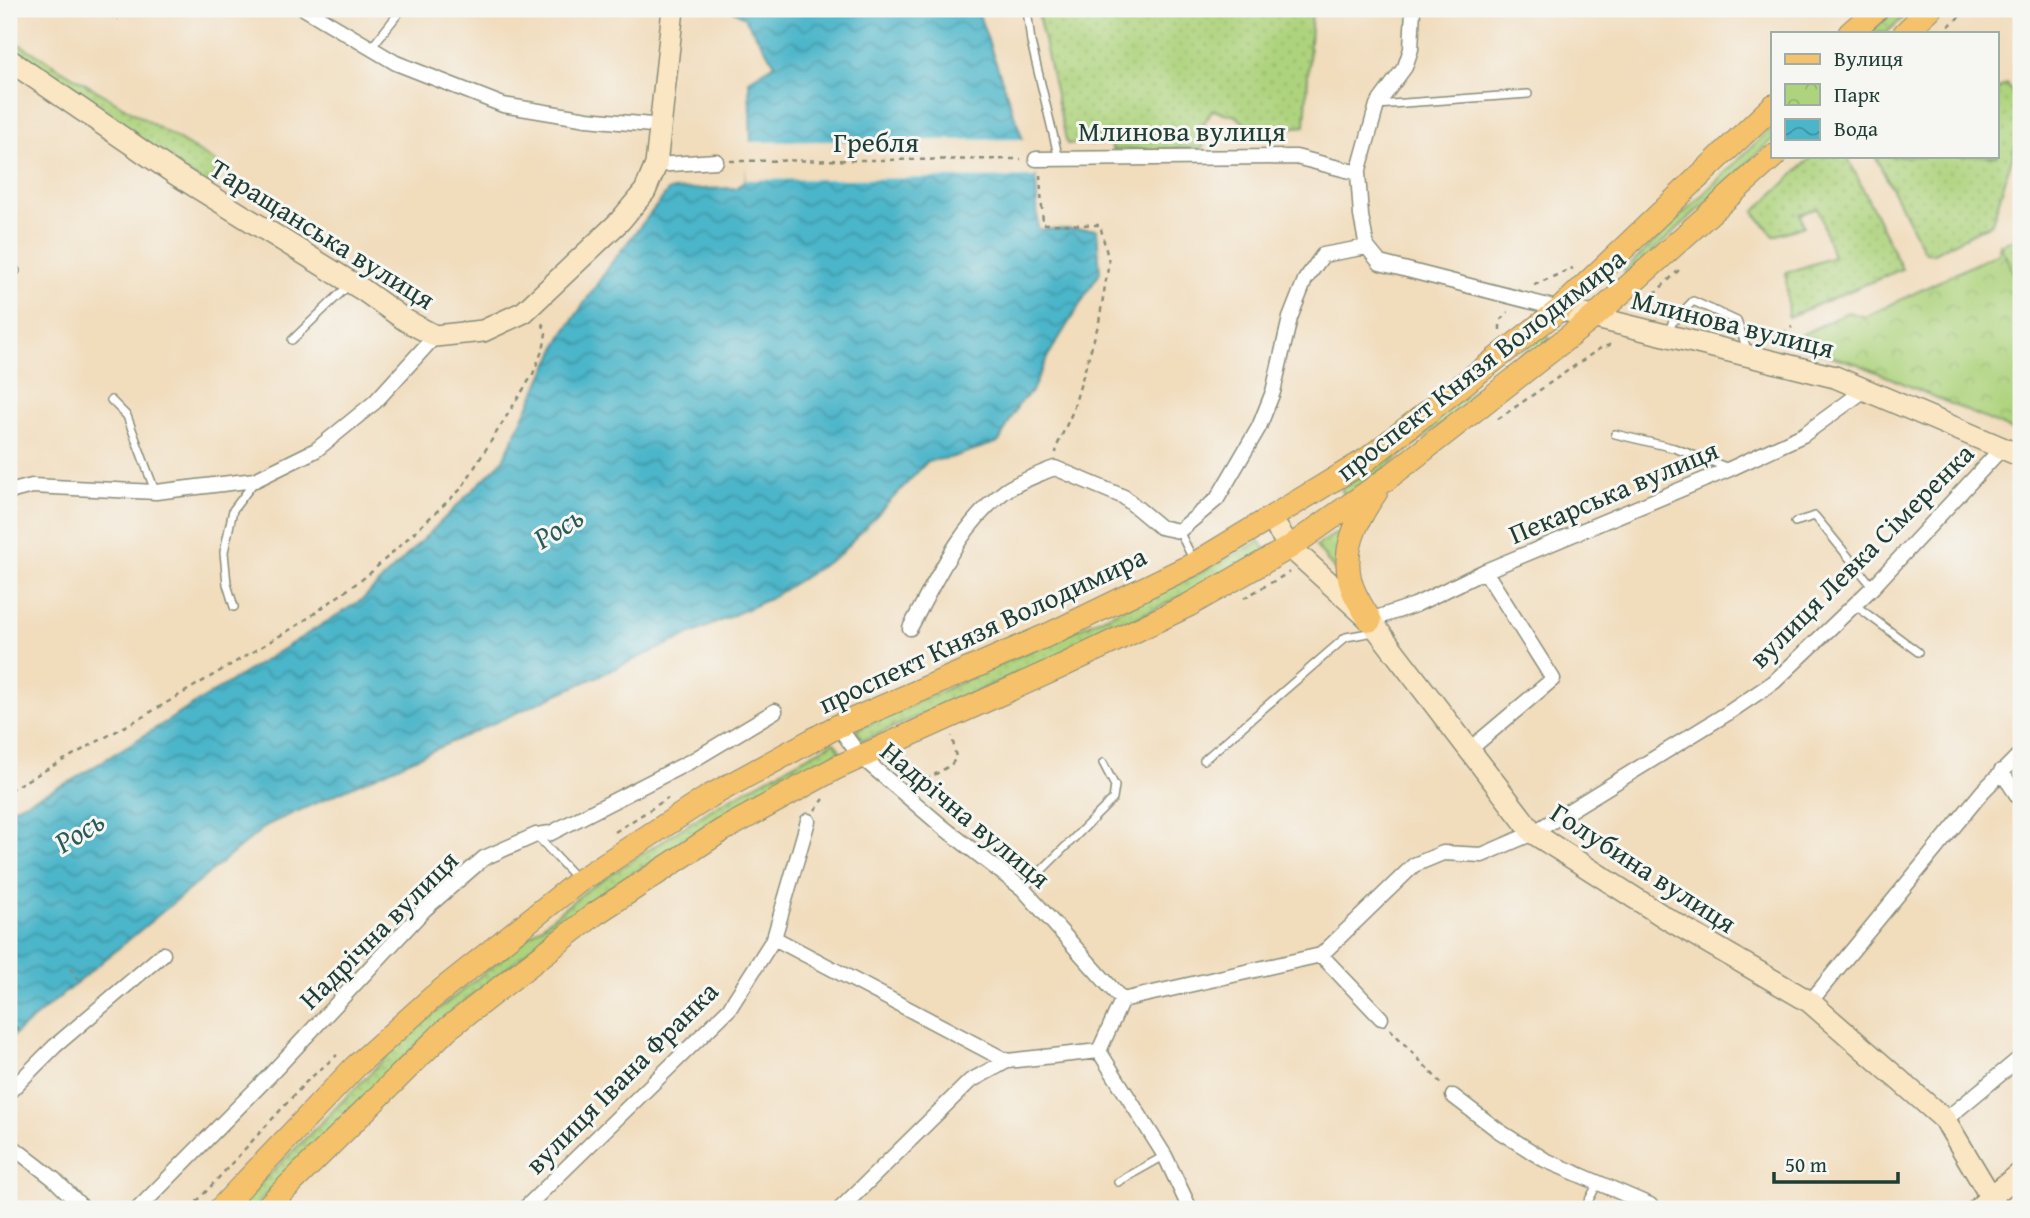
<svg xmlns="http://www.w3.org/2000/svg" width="2030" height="1218" viewBox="0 0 2030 1218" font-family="'Gentium Book Plus',serif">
	<defs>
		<pattern id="grass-dots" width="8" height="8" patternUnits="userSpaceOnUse" patternTransform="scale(1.75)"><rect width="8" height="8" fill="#aed37d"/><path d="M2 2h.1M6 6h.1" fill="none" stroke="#95b66d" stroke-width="1.8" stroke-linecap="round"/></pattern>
		<pattern id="park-crowns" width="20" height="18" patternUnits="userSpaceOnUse" patternTransform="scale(1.75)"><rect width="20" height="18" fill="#aed37d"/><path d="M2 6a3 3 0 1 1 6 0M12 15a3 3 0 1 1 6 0" fill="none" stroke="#95b66d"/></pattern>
		<pattern id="water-waves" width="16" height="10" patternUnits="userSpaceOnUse" patternTransform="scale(1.75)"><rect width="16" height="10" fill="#4bb5c9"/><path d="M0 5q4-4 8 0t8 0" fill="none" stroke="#3e94a4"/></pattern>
	</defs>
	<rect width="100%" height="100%" fill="#f6f6f2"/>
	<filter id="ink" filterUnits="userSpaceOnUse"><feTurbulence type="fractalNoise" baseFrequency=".0143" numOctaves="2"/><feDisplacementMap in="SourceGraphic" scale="14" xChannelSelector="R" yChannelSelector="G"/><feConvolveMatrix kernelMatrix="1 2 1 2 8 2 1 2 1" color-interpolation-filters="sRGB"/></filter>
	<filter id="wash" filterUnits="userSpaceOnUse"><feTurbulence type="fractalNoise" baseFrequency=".00686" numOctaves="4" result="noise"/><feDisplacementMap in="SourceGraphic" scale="28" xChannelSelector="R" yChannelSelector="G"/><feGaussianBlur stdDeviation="1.57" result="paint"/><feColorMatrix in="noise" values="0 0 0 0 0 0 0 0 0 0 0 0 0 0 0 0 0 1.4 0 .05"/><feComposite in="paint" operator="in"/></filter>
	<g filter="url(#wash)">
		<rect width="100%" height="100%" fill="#f1dcbb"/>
		<!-- grass -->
		<path fill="url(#grass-dots)" stroke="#668858" stroke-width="2" d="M1055,9H1312L1305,126L1253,131L1236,116L1212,110L1204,124L1203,148L1112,150V144H1067L1038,14L1053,13Z
			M1896,9H1913L1886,33H1869Z
			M9,38L221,165L208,186L9,55Z
			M2007,84L2021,107V129L1992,223L1932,254L1924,251L1875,156H1997V89Z
			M1773,126V139L1628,275L1624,271Z
			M1813,156H1847L1902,269L1788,317L1786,273L1833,257L1818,208L1800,214L1804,226L1774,236L1754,212Z
			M2021,236V289L2000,245Z
			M1544,335L1551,339L1346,498L1341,489L1376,466Z
			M1346,527L1342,580L1316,546Z
			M1260,541L1266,551L1192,591L1067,652L862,741L856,730L1188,579Z
			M834,742L841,752L723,816L593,899L436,1025L252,1209H235L413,1030L588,889L718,805Z"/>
		<!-- park -->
		<path fill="url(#park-crowns)" stroke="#668858" stroke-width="2" d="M2000,245L2021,289V434L1858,364L1796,346L1797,337L1848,312L1865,317L1998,253Z"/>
		<!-- water -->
		<path fill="url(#water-waves)" stroke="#35797e" stroke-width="2" d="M731,9H977L1036,177L1038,229H1097L1100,272L1048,356L1032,391L1018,405L999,442L950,458L928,461L839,555L769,599L267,825L9,1039V810L71,781L363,599L503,460L562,336L612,262L669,190L737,188L745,180L751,144L749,80L775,64L744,17Z"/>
		<!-- pier -->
		<path fill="#f1dcbb" d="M1028,139L1036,165V177L745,180L748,142Z"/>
	</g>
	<g filter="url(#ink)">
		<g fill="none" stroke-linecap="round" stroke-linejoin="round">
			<!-- lane casing -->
			<g stroke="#888c78" stroke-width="10">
				<path id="lane" d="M1027,9L1031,42L1059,159
					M371,48L402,9
					M1377,105L1528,94
					M9,275L16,271
					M1668,335L1672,323L1693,301L1737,321L1748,352
					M292,340L350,284
					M111,400L127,416L155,491
					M1615,434L1674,448L1729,468
					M1795,522L1815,516L1873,587
					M1179,531L1194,561
					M1855,605L1918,652
					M234,607L227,584L224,552L233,510L255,481
					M1204,760L1346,637L1374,632
					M537,836L576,878
					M1023,889L1113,799L1115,786L1103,763
					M1118,1182L1164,1156
					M1584,1209L1598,1183"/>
			</g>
			<!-- street casing -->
			<g stroke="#888c78" stroke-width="17">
				<path id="street" d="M305,9L396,63L503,105L587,119L662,126
					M1413,9L1411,49L1405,67L1377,105L1358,173L1361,216L1367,247L1380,263L1560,309
					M1036,159L1296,157L1358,173
					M656,165L716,161
					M9,492L32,486L156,492L255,480L316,450L375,402L435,336
					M1370,620L1415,605L1485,571L1730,469L1803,435L1866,389
					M910,628C936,580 960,525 1005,491C1018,482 1035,476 1049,470L1055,468L1124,497L1160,527L1179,531L1217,499L1259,427L1273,392L1290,318L1305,280L1323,255L1367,247
					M838,726L860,756L944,828L1023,889L1122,1000
					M1469,750L1553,679L1485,571
					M2001,771L2021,801
					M774,938L1007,1061
					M1321,955L1381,1018
					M1810,1002L1983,791L2021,753
					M1099,1051L1165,1156L1190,1209
					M9,1092L55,1046L163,954
					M1453,1096L1499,1131L1545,1160L1650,1205L1652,1209
					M1945,1120L2021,1057
					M9,1144L54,1179L84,1209
					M138,1209L270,1075L425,909L484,858L536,835L551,833L695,759L775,711
					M524,1209L729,1009L774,938L808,821
					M840,1209L970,1081L1007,1061L1099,1051L1122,1000L1321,955L1414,865L1443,853L1482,855L1533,833L1728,713L1774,682L1873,587L2002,448"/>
			</g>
			<!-- secondary casing -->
			<g stroke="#888c78" stroke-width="24">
				<path id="secondary" d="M9,60L177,175L363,290L405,320L435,336L483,331L524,312L620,221L645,191L656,165L673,9
					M1560,309L1835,377L2021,456
					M1270,518L1290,547L1370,620L1533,833L1666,918L1810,1002L1945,1120L1998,1209
					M1978,1209L1990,1197L2021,1173"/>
			</g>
			<!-- primary casing -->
			<g stroke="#888c78" stroke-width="25">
				<path id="primary" d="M1850,33L1877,9
					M1905,33L1930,9
					M1370,620C1363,608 1353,595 1350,580C1342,549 1358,517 1376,492
					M220,1209L355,1067L432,998L579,881L710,796L838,726L1050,634L1196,563L1366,460L1560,309L1773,106
					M265,1209L446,1030L595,914L721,831L836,768L1062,666L1189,605L1290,547L1384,481L1594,317L1774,156"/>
			</g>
			<!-- path -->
			<path stroke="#888c78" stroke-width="2.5" stroke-dasharray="5 5" stroke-linecap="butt" d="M101,9L118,20
				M1941,33L1968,9
				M730,161L1021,159
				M1040,175L1043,224L1100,225L1109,262L1099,322L1072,413L1057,446L1056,453
				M1534,285L1573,268
				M1648,312V300L1682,267
				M1500,330V321L1508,312
				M1774,339L1792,327
				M1498,419L1599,349L1615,343
				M1244,598L1290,572
				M917,785L951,765L956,758L952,736
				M9,790L144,716L298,625L368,575L461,489L533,374L544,346L546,333L541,320
				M815,810L824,799
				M615,832L668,798
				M70,968L80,981
				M9,1018L19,1031
				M1390,1029L1443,1085
				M190,1209L307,1081L337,1055"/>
			<!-- lane -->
			<use href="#lane" stroke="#fff" stroke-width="7"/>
			<!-- street -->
			<use href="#street" stroke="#fff" stroke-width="14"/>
			<!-- secondary -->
			<use href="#secondary" stroke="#fbe6c4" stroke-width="21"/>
			<!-- primary -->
			<use href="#primary" stroke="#f5c16b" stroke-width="23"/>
		</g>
	</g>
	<g text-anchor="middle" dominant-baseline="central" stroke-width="6" stroke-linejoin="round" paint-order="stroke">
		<!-- street labels -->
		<g font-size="28" fill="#1f3d34" stroke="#f6f6f2">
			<text x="1182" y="130">Млинова вулиця</text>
			<text x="876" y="141">Гребля</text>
			<text transform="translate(323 233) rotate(32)">Таращанська вулиця</text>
			<text transform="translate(1733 323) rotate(14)">Млинова вулиця</text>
			<text transform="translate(1480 364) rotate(-38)">проспект Князя Володимира</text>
			<text transform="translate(1613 491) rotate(-23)">Пекарська вулиця</text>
			<text transform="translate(1861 555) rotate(-45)">вулиця Левка Сімеренка</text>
			<text transform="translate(982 629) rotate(-25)">проспект Князя Володимира</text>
			<text transform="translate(966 814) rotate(40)">Надрічна вулиця</text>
			<text transform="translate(1644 867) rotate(33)">Голубина вулиця</text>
			<text transform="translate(378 929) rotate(-45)">Надрічна вулиця</text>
			<text transform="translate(621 1077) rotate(-45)">вулиця Івана Франка</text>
		</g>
		<!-- water labels -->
		<g font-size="30" font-style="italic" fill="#2a5b59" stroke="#f6f6f2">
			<text transform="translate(558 527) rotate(-32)">Рось</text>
			<text transform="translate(79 831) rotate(-32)">Рось</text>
		</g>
	</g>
	<!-- margin -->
	<rect width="2030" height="1218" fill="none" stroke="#f6f6f2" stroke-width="35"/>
	<!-- legend -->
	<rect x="1771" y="32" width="228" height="126" fill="#f6f6f2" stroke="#a0aca6" stroke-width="2"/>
	<rect x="1785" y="54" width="35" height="10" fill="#f5c16b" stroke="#a0aca6" stroke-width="2"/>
	<text x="1834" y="66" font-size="21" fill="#1f3d34">Вулиця</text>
	<rect x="1785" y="84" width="35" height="21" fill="url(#park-crowns)" stroke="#a0aca6" stroke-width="2"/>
	<text x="1834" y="102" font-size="21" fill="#1f3d34">Парк</text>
	<rect x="1785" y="119" width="35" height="21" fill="url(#water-waves)" stroke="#a0aca6" stroke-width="2"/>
	<text x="1834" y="136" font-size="21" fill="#1f3d34">Вода</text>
	<!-- scale -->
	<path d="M1774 1172v10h124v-10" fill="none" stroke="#1f3d34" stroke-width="3.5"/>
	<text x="1785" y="1172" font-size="21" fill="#1f3d34" stroke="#f6f6f2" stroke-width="5" paint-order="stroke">50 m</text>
</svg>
